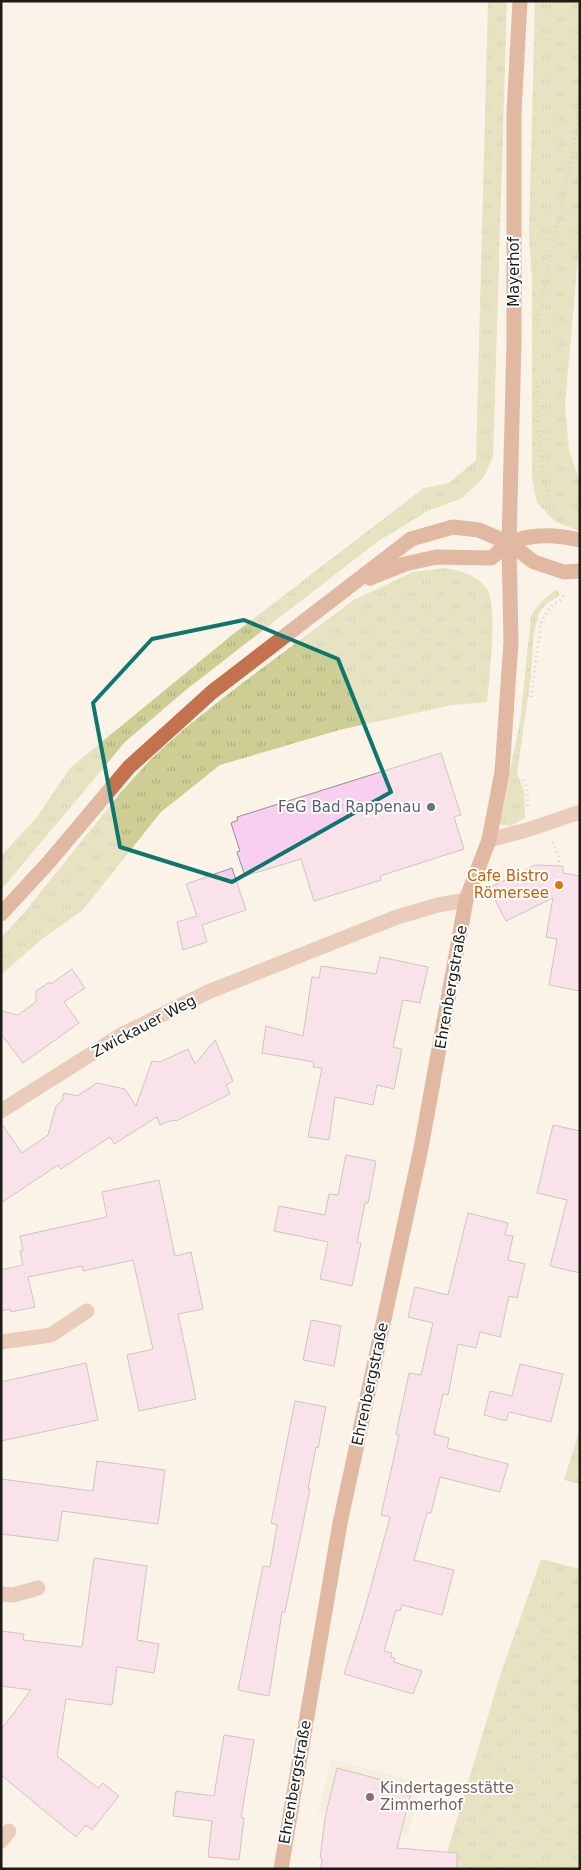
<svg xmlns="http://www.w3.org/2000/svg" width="581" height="1870" viewBox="0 0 581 1870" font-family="'DejaVu Sans',sans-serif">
	<defs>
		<pattern id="grass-tufts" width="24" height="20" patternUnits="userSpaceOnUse" patternTransform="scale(1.25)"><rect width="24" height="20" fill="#ccce94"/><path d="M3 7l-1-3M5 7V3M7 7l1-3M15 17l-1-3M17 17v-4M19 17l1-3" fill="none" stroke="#afb07f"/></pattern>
	</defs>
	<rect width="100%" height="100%" fill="#fbf3e7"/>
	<!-- built -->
	<path fill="#f2e6d4" d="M331,1759L422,1782L408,1834L318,1812Z"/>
	<!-- grass -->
	<path fill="url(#grass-tufts)" d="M488,1H507L493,457L484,477L462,498L426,512L377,542L187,689L125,742L1,890V856L37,817L70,768L232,635L424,488L449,483L476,460Z
		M535,1H580V233L565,406L569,450L580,482V531L556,522L537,503L532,478V278L529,236Z
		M446,568C462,571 477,575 487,589C498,605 489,680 487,702L452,705L339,730L220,765L161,812L82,911L43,938L1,975V938L23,914L121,792L151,759L184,729L237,687L354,600L413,572Z
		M558,589L559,596L546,604L539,613L534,632L530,684L517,773L524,791L525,818L510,826L499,825L520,722L531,617C537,604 546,596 558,589Z
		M580,1429V1484L564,1480Z
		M541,1559L580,1569V1869H442L500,1676Z"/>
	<!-- building -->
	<path fill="#f9cff0" stroke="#978d95" d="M441,753L461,815L454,817L464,849L380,876L381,880L314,901L301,859L245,876L237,852L240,851L231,823L238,820L237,817Z
		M535,865L563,866V873L580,876V991L549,985L557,939L546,937L553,898L506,921L489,888Z
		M232,868L246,910L202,925L207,942L183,950L177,922L197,916L186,884Z
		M380,957L428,967L420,1003L403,1000L393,1047L402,1049L394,1089L377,1085L373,1105L335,1097L329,1140L308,1137L322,1068L313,1067L314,1062L262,1053L266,1026L303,1036L312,977L319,978L321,966L376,974Z
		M72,969L85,988L64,1002L79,1023L23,1063L1,1034V1011L18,1015L36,1002V991L50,982L51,984Z
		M215,1040L233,1081L226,1085L230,1094L176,1121L173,1120L160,1125L157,1117L114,1144L110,1137L61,1169L58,1165L1,1203V1123L22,1153L48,1135L56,1106L62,1101L64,1093L77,1096L97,1083L125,1089L136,1106L152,1061L160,1062L188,1049L195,1064Z
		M553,1125L580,1131V1273L550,1266L567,1200L537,1193Z
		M346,1155L376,1161L368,1203H365L357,1243H361L352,1286L320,1279L328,1242L274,1231L279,1206L325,1215L329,1194L338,1195Z
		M159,1180L175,1256L191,1252L203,1309L178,1314L196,1399L139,1411L127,1355L153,1349L133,1260L83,1271L82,1266L28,1277L35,1307L11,1312L10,1309L1,1311V1270L23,1265L20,1251L23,1250L20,1236L107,1217L102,1192Z
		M468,1213L508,1223L505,1235L513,1236L508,1260L525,1264L517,1298L509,1296L500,1337L480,1332L476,1348L458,1344L448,1395L443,1394L434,1434L449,1438L447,1448L508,1464L500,1492L440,1477L431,1513H427L414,1560L454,1570L442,1615L402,1605L400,1611L396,1610L384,1651L392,1653L391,1657L395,1658L394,1662L422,1671L413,1694L344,1674L364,1612L390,1517L381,1515L399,1435L396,1434L409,1373L421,1375L433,1323L408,1317L415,1287L448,1295Z
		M311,1320L341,1326L334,1366L303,1360Z
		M86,1363L98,1420L1,1441V1382Z
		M520,1364L563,1374L551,1422L509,1412L506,1421L484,1415L490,1391L512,1396Z
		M295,1401L326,1407L318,1448L316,1447L308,1489H310L285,1612H282L269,1696L238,1690L263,1566L270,1567L277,1525L271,1523Z
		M97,1461L165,1470L158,1524L62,1511L58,1541L1,1534V1479L93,1491Z
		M94,1558L147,1566L137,1640L159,1644L154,1673L117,1667L112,1705L66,1699L57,1756L98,1788L103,1783L119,1796L92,1830L86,1825L76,1837L1,1775V1730L31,1690L1,1686V1631L24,1634L23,1640L82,1647Z
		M224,1735L254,1740L241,1818H244L239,1860L208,1857L212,1821L173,1816L176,1791L214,1796Z
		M337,1768L412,1788L397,1848L457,1853V1869H321L322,1858H320L325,1818Z"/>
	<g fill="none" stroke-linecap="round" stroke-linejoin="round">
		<!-- path -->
		<path stroke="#b1aba2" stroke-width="3" stroke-dasharray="1 4" stroke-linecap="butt" d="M537,325L576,137L580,82
			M536,381L538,420L543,475L554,515
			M531,697L541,623L550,607L563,598V593
			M524,780L527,791L528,808
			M553,842L559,858L558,866"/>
		<!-- lane -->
		<path stroke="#d59e85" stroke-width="15" d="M489,840L527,830L580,812"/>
		<!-- street -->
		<path stroke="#d59e85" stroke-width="15" d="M1,1111L121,1035L208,992L397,917L438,905L466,900
			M1,1342L51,1335L87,1311
			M1,1594L13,1595L38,1588
			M1,1841L9,1831"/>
		<!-- secondary -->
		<path stroke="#c2724d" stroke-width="15" d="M370,578L405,564L436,557L491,558C497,554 503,546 510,543C531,533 558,535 580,540
			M1,914L49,862L129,767L212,692L411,539L453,527L479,530L509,543L534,562L564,572L580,571
			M281,1869L340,1523L421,1148L466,900L489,840L502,772L511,642L509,543L514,339V113L520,1"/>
	</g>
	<!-- marked area -->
	<path d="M0 0H581V1870H0ZM244,620L338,659L391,792L232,882L120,847L93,703L152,639Z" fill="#fbf3e7" fill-opacity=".55" fill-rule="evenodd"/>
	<path fill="none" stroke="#0f766e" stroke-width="4" stroke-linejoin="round" d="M244,620L338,659L391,792L232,882L120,847L93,703L152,639Z"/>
	<!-- markers -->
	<circle fill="#6b7280" stroke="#fff" stroke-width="2" cx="431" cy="807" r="5"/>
	<circle fill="#e8710a" stroke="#fff" stroke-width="2" cx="559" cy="885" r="5"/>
	<circle fill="#8d6e63" stroke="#fff" stroke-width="2" cx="370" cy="1797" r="5"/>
	<g text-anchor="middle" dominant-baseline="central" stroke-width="4" stroke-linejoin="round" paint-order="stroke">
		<!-- street labels -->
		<g font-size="15" fill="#1d1b17" stroke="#fff">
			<text transform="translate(514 272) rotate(-90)">Mayerhof</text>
			<text transform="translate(451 987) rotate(-80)">Ehrenbergstraße</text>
			<text transform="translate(144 1026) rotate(-28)">Zwickauer Weg</text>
			<text transform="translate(370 1384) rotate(-78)">Ehrenbergstraße</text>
			<text transform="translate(295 1782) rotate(-80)">Ehrenbergstraße</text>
		</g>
		<!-- worship labels -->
		<g font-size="15" fill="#5b616d" stroke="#fff" text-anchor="end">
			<text x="421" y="807">FeG Bad Rappenau</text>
		</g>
		<!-- food labels -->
		<g font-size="15" fill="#c56008" stroke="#fff" text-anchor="end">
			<text x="549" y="876">Cafe Bistro<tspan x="549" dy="17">Römersee</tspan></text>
		</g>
		<!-- education labels -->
		<g font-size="15" fill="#785e54" stroke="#fff" text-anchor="start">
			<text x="380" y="1788">Kindertagesstätte<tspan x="380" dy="17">Zimmerhof</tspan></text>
		</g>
	</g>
	<!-- border -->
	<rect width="581" height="1870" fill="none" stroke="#1d1b17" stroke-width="5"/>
</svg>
